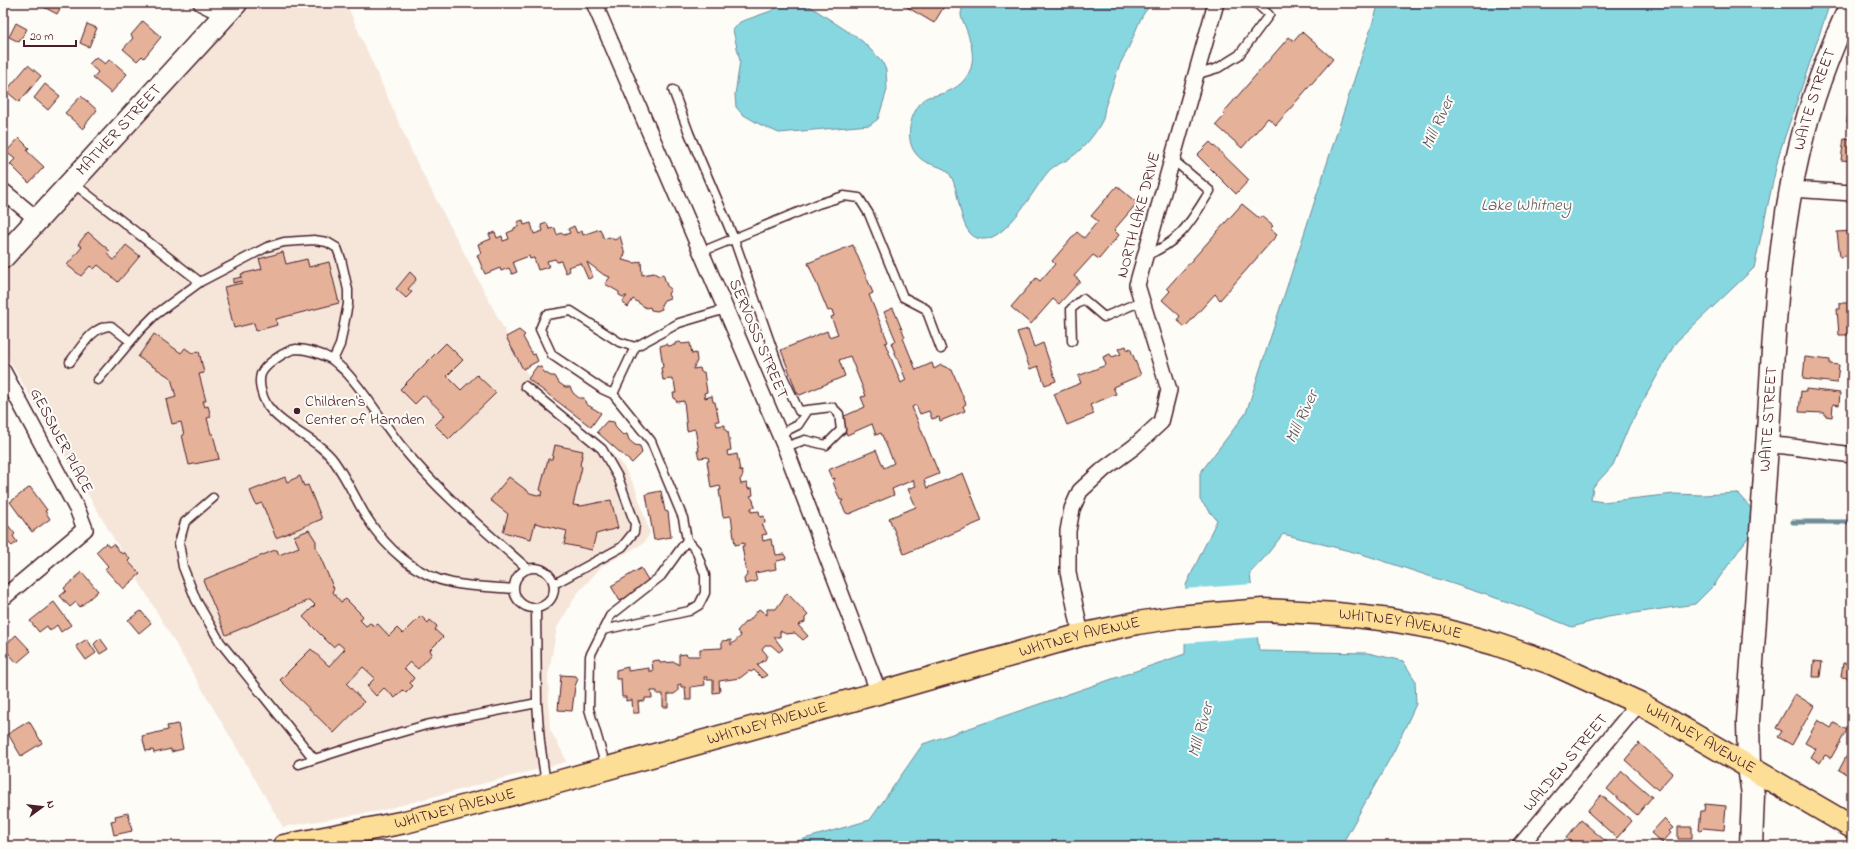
<svg xmlns="http://www.w3.org/2000/svg" width="1855" height="849" viewBox="0 0 1855 849" font-family="'Indie Flower',sans-serif">
	<rect width="100%" height="100%" fill="#fdfcf7"/>
	<filter id="ink" filterUnits="userSpaceOnUse"><feTurbulence type="fractalNoise" baseFrequency=".025" numOctaves="2"/><feDisplacementMap in="SourceGraphic" scale="8" xChannelSelector="R" yChannelSelector="G"/><feConvolveMatrix kernelMatrix="1 2 1 2 8 2 1 2 1" color-interpolation-filters="sRGB"/></filter>
	<g filter="url(#ink)">
		<!-- built -->
		<path fill="#f6e6da" d="M246,3H346L415,159L527,373L550,405L599,439L624,467L635,487L650,533L644,543L602,566L577,594L557,628L548,676L550,730L564,755L566,762L379,811L283,827L3,350V258Z"/>
		<!-- water -->
		<path fill="#87d7e1" stroke="#6f8d98" d="M782,3H805L862,41L882,61L886,70L887,90L878,119L870,125L779,133L761,125L742,114L736,107L735,95L740,61L733,30L740,22L771,11Z
			M964,3H1153C1140,14 1138,27 1131,42C1127,52 1120,62 1117,72C1113,84 1109,95 1105,107C1104,111 1104,115 1103,119C1096,134 1081,152 1067,160C1059,164 1053,166 1047,173C1033,190 1003,248 977,238C955,230 962,178 944,169C934,164 924,164 917,155C903,140 910,110 926,98C929,96 934,96 937,95C953,91 965,84 971,68C975,54 970,39 965,26C964,23 961,18 961,15C961,11 963,6 964,3Z
			M1379,3H1830L1779,154L1754,268L1676,342L1629,426L1613,465L1593,487L1591,500L1603,502L1674,494L1703,495L1737,493L1751,508L1749,536L1714,585L1695,604L1608,617L1572,627L1514,604L1365,555L1283,534L1265,557L1250,573L1259,651L1368,653L1403,661L1415,680L1416,704L1394,751L1341,846H780L870,820L923,744L1185,654L1186,585L1217,520L1200,500V473L1246,413Z"/>
		<!-- pier -->
		<path fill="#fdfcf7" d="M1253,584L1260,637L1184,643V589Z"/>
		<g fill="none" stroke-linecap="round" stroke-linejoin="round">
			<!-- stream -->
			<path stroke="#6f8d98" stroke-width="5" d="M1793,522H1852"/>
		</g>
		<!-- building -->
		<path fill="#e5b198" stroke="#4a1f2b" d="M36,3H63L57,14Z
			M910,3H946L934,23L907,7Z
			M143,21L161,37L144,58L142,56L137,61L123,49L133,38L131,35Z
			M16,23L27,29L19,42L9,37Z
			M87,24L97,28L89,47L80,43Z
			M1302,32L1333,59L1276,125L1268,118L1242,148L1216,125L1225,115L1223,113L1289,37L1294,41Z
			M96,57L105,64L110,59L127,74L111,93L93,78L98,72L89,64Z
			M28,65L41,76L19,102L6,91Z
			M45,84L60,96L48,110L34,98Z
			M81,96L97,110L85,125L86,126L83,129L65,113Z
			M1850,103H1852V123L1847,122Z
			M19,138L29,148L27,151L44,167L29,183L10,164L15,159L6,152Z
			M1844,138L1852,139V161L1841,160Z
			M1210,142L1249,180L1236,194L1197,155Z
			M1117,186L1137,203L1114,230L1119,235L1099,259L1093,255L1074,276L1080,281L1059,304L1053,299L1031,324L1011,307L1036,278L1040,281L1055,264L1052,261L1077,232L1084,238L1098,221L1091,216Z
			M1242,204L1259,218L1261,216L1273,226L1270,229L1277,235L1220,300L1215,294L1185,327L1177,320L1180,316L1162,300L1170,291L1167,288Z
			M523,220L524,225L531,223L534,234L543,231L541,225L547,223L549,229L555,228L557,235L561,233L564,235L570,233L568,229L574,226L577,233L582,231L583,235L600,229L604,239L609,237L615,240L620,236L625,254L622,260L635,263L641,261L642,275L654,273L659,276L663,274L667,286L671,289L668,294L670,298L664,300L661,305L662,309L657,311L651,310L650,307L646,308L633,299L628,307L622,302L627,296L623,297L619,295V292L605,284L610,277L604,275L587,262L593,277L588,279L581,263L568,267L570,271L566,273L561,261L557,262L555,259L547,261L549,267L538,270L534,258L530,259L529,256L513,262L517,272L512,274L509,268L501,271L500,268L485,274L477,255L481,253L478,244L491,239L489,234L495,232L497,238L502,236L503,241L509,239L507,233L514,230V228L519,226L517,222Z
			M1852,231V255L1840,257L1837,232Z
			M88,232L110,251L107,254L114,260L126,245L140,256L118,282L98,265L94,269L90,266L81,276L67,265L82,247L78,244Z
			M853,245L873,293L869,295L888,342L885,343L901,383L906,380L891,343L896,341L884,312L893,308L905,337L903,338L916,370L932,363L934,369L941,365L952,370L966,404L963,406L965,411L940,421L939,417L932,419L929,411L920,414L916,405L912,407L939,474L924,480L927,488L963,473L982,521L904,554L889,518L916,507L908,489L916,486L913,480L892,489L894,495L849,514L846,513L841,503L843,500H840L833,482L835,478L832,479L828,470L876,450L884,468L894,463L881,433L876,435L872,424L847,435L840,418L865,407L861,397L866,396L850,356L839,360L845,376L800,395L797,393L781,350L827,331L829,337L838,334L831,317L834,316L832,310L828,311L808,263Z
			M283,252L286,264L307,259L309,267L329,262L339,303L276,319L277,325L256,331L254,323L234,328L224,287L242,283V281L233,283V279L242,277L241,274L262,269L259,259Z
			M410,272L415,277L416,280L408,289L412,292L406,298L396,289Z
			M1840,303H1852V335H1839L1837,309H1840Z
			M1028,329L1034,347L1043,343L1056,381L1045,385L1038,366L1030,369L1017,332Z
			M519,330L525,335L523,337L533,355L535,354L538,361L523,369L506,337Z
			M154,334L181,353L185,348L192,353L199,351L204,373L199,374L206,401H203L205,407L208,406L211,417L207,418L211,434H213L219,459L189,465L182,435H184L181,422L172,424L166,400L176,397L171,378L138,357Z
			M680,342L682,344L690,343L692,354L696,353L697,361L693,369L700,368L701,372H704L707,392L704,393L705,398L712,396L713,402H715L719,421H716L717,426L725,425V430L728,432L731,450L727,451L728,456L737,454L740,471H742L743,475L740,480L741,484L747,483L748,489L752,488L753,495L750,496L753,500L755,507L751,508V512L759,511L760,517L764,516L765,523L762,524L767,534L762,535L763,541L771,539L772,545H774L776,555L785,554L786,559L777,561L775,564L776,569L755,573L757,581L745,584L744,579L747,575L742,546H744V543L735,545L731,516L723,517L719,490H721L720,486L711,488L707,461H709L708,457L699,458L697,451H699L695,429L687,431L684,401L677,402L674,398L673,393H676L674,381L671,379L663,380L661,368L663,367L660,346L667,344L668,346L675,345V343Z
			M446,343L463,360L447,376L461,390L477,375L496,393L449,439L435,425L445,415L424,395L415,404L400,389Z
			M1126,346L1127,350L1130,348L1141,375L1113,387L1116,394L1090,405L1094,414L1067,425L1054,394L1081,383L1078,376L1106,365L1103,357L1110,354L1112,357L1121,354L1118,349Z
			M1805,357L1830,360V364L1839,365L1837,383L1803,379Z
			M537,366L541,367L544,372L551,376H555L559,383L565,387H570L573,393L579,398H584L586,404L601,413L591,427L528,379Z
			M1806,389L1840,393L1839,405L1833,404L1832,417L1825,416V413L1799,412L1801,391L1806,392Z
			M607,421L614,422L616,428L623,435L627,434L629,440L635,445L640,446L642,453L632,463L597,432Z
			M555,445L583,451L580,465L582,467L573,505L581,506L611,500L618,528L596,534L592,550L564,544L567,531L535,523L531,539L503,532L508,514L490,500L509,477L530,493L541,496L543,492L540,490L548,459H552Z
			M300,476L304,486L308,485L322,519L276,538L262,503L256,505L250,491L285,477L287,482Z
			M30,487L47,510L45,511L50,519L32,532L10,502Z
			M661,491L665,511L668,512L671,537L654,540L646,494Z
			M3,519L15,534L13,536L17,542L12,546L8,542L3,547Z
			M309,530L316,541V547L334,589L332,591L341,602L346,599L363,616L360,620L366,626L370,623L375,626L378,624L389,636L397,628L403,634L421,616L428,623L430,620L437,626L435,630L443,637L430,650L432,654L418,669L410,662L404,668L414,678L410,683L413,686L406,693L403,690L395,698L384,688L376,696L367,686L375,678L363,667L347,684L364,702L334,733L280,680L311,649L329,666L345,649L338,643L333,647L303,617L315,605L310,600L226,635L203,580L275,550H277L279,555L299,547L294,536Z
			M106,543L109,547L113,544L122,554L124,552L130,559L128,561L140,574L123,589L105,569L108,566L96,552Z
			M641,568L650,583L620,601L611,586Z
			M82,572L98,591L80,607L76,602L70,607L60,596L66,591L64,588Z
			M787,593L808,615L805,618V622L798,625L808,636L803,640L795,633L786,634L780,631V637H774L783,649L779,652L771,645H765L762,649L767,655L765,660L757,665L767,675L762,678L754,670L751,672L749,671L740,678L719,681L720,692L713,693V680H707V677H704L705,685L691,687V700H686L685,687H681V684L678,685V691L674,694H668V707H663V694H657V691H651L652,698H645V701L638,702L639,713H633L632,700L626,701V697H622L621,679H616V670L628,667V671L649,668V671H653L652,661L659,660L660,663L675,662L679,665V655L686,654L688,656H700V649L722,648V641L731,640V645L741,636L737,631L746,621H749L759,609L767,615V609H776Z
			M54,602L71,625L61,632L57,625L50,631L47,626L39,632L30,621Z
			M141,611L151,623L139,633L128,620Z
			M16,635L31,651L17,663L3,647Z
			M100,638L108,649L100,654L94,644Z
			M87,639L96,653L86,660L76,646Z
			M1814,661L1822,662L1820,677H1813Z
			M1843,663L1852,664V678L1841,677Z
			M561,675L576,676L578,679L575,686L572,711L558,710Z
			M1795,694L1814,706L1792,745L1778,737L1782,731L1776,728Z
			M1818,720L1831,728L1834,723L1847,730L1831,758L1825,755L1820,763L1811,757L1816,749L1805,743Z
			M29,721L42,743L21,756L8,734Z
			M178,724L183,749L171,752V749L154,753L153,750L146,751L142,736L168,730L167,726Z
			M1639,743L1673,773L1658,790L1625,760Z
			M1852,746V777L1839,770Z
			M1622,771L1652,797L1637,815L1607,789Z
			M1601,795L1632,821L1617,838L1589,813L1588,810Z
			M1705,804L1726,806L1724,830L1703,828L1702,830H1699L1701,811H1704Z
			M128,813L132,831L114,835L111,821L116,820L115,816Z
			M1664,819L1673,828L1669,831L1671,833L1662,843L1651,833Z
			M1581,820L1610,845L1609,846H1576L1566,838Z
			M1678,827H1692V839H1678Z
			M1700,843L1721,844V846H1700Z"/>
		<g fill="none" stroke-linecap="round" stroke-linejoin="round">
			<!-- lane casing -->
			<g stroke="#4a1f2b" stroke-width="11">
				<path id="lane" d="M1195,75L1218,68L1239,55L1269,15L1256,3
					M673,90L689,133L734,239L779,368L799,411L832,407L839,414L841,430L826,445L805,440L785,447
					M73,183L200,282
					M701,252L818,204L844,196L859,198L869,214L903,297L926,309L941,349
					M1145,256C1182,241 1190,222 1210,191L1172,159
					M1072,341L1071,309L1083,299L1104,317L1142,301
					M70,362C81,348 92,326 111,326L130,341
					M98,380L141,329L155,315L200,282L267,247L284,242L314,240L327,242L337,248L341,259L348,290V304L340,345L333,360
					M525,386L602,449L618,477L635,524L634,532L622,547L554,584
					M613,394L602,389L552,355L540,329L546,315L571,311L619,342L635,347
					M780,434L798,425L808,410
					M213,498L185,522L179,543L183,567L196,600L220,642L314,759
					M514 588a20 20 0 1 1 40 0a20 20 0 1 1-40 0Z
					M514,589C493,587 472,587 452,583C416,576 386,548 367,518C356,500 347,479 334,461C317,438 284,429 267,405C262,397 258,383 261,374C265,364 287,350 296,349C307,349 322,354 331,359C336,362 340,367 345,371C367,394 382,422 402,447C439,492 484,530 528,569
					M536,608L537,703L540,742L546,784
					M603,630L689,611L699,605L705,593V575L696,550L687,540
					M299,764L374,740L426,725L537,703
					M606,767L589,709L590,656L610,616L661,576L687,540L683,518L651,441L613,394L635,347L679,323L726,309"/>
			</g>
			<!-- street casing -->
			<g stroke="#4a1f2b" stroke-width="18">
				<path id="street" d="M201,3L225,15
					M594,3L785,447L879,693
					M1791,189L1852,193
					M3,191L38,220
					M3,371L78,511L85,529L3,598
					M1767,445L1785,446L1852,455
					M1081,635L1068,572V531L1072,509L1080,491L1104,469L1134,447L1161,422L1169,390L1137,285L1216,3
					M1520,846L1639,703"/>
			</g>
			<!-- secondary casing -->
			<g stroke="#4a1f2b" stroke-width="25">
				<g id="secondary">
					<path id="s1" d="M3,257L236,3"/>
					<path id="s2" d="M1751,846L1753,795L1749,767L1748,721C1755,624 1761,528 1768,432C1774,338 1777,243 1799,151C1811,100 1829,51 1852,3"/>
				</g>
			</g>
			<!-- primary casing -->
			<g stroke="#4a1f2b" stroke-width="25">
				<g id="primary">
					<path id="s3" d="M284,846L405,822L547,785L903,686L1081,635L1137,623L1177,617L1263,610L1337,614L1390,620L1441,629L1495,644L1551,663L1639,703L1852,827"/>
				</g>
			</g>
			<!-- lane -->
			<use href="#lane" stroke="#fdfcf7" stroke-width="8"/>
			<!-- street -->
			<use href="#street" stroke="#fdfcf7" stroke-width="15"/>
			<!-- secondary -->
			<use href="#secondary" stroke="#fdfcf7" stroke-width="22"/>
			<!-- primary -->
			<use href="#primary" stroke="#fdde96" stroke-width="22"/>
		</g>
	</g>
	<!-- markers -->
	<circle fill="#4a1f2b" stroke="#fdfcf7" stroke-width="1.5" cx="297" cy="411" r="4"/>
	<g text-anchor="middle" dominant-baseline="central" stroke-width="4" stroke-linejoin="round" paint-order="stroke">
		<!-- street labels -->
		<g font-size="16" fill="#4a1f2b" stroke="#fdfcf7">
			<text stroke="none"><textPath href="#s2" startOffset="752">WAITE STREET</textPath></text>
			<text stroke="none"><textPath href="#s1" startOffset="172">MATHER STREET</textPath></text>
			<text transform="translate(1139 215) rotate(-75)">NORTH LAKE DRIVE</text>
			<text transform="translate(758 339) rotate(67)">SERVOSS STREET</text>
			<text stroke="none"><textPath href="#s2" startOffset="428">WAITE STREET</textPath></text>
			<text transform="translate(61 441) rotate(62)">GESSNER PLACE</text>
			<text stroke="none"><textPath href="#s3" startOffset="1147">WHITNEY AVENUE</textPath></text>
			<text stroke="none"><textPath href="#s3" startOffset="823">WHITNEY AVENUE</textPath></text>
			<text stroke="none"><textPath href="#s3" startOffset="499">WHITNEY AVENUE</textPath></text>
			<text stroke="none"><textPath href="#s3" startOffset="1471">WHITNEY AVENUE</textPath></text>
			<text transform="translate(1566 763) rotate(-50)">WALDEN STREET</text>
			<text stroke="none"><textPath href="#s3" startOffset="175">WHITNEY AVENUE</textPath></text>
		</g>
		<!-- poi labels -->
		<g font-size="16" fill="#4a1f2b" stroke="#fdfcf7" text-anchor="start">
			<text x="305" y="402">Children's<tspan x="305" dy="18">Center of Hamden</tspan></text>
		</g>
		<!-- water labels -->
		<g font-size="17" font-style="italic" fill="#5c5662" stroke="#fdfcf7">
			<text transform="translate(1438 123) rotate(-65)">Mill River</text>
			<text x="1526" y="205">Lake Whitney</text>
			<text transform="translate(1302 417) rotate(-65)">Mill River</text>
			<text transform="translate(1201 730) rotate(-74)">Mill River</text>
		</g>
	</g>
	<!-- margin -->
	<rect width="1855" height="849" fill="none" stroke="#fdfcf7" stroke-width="16"/>
	<rect x="8" y="8" width="1839" height="833" fill="none" stroke="#4a1f2b" stroke-width="1.5" filter="url(#ink)"/>
	<!-- north arrow -->
	<g transform="translate(42 807) rotate(75)" stroke="#fdfcf7" stroke-width="3" paint-order="stroke">
	<path d="M0-3L7 15L0 10L-7 15Z" fill="#4a1f2b"/>
	<text y="-6" font-size="11" font-weight="bold" text-anchor="middle" fill="#4a1f2b">N</text>
	</g>
	<!-- scale -->
	<path d="M24 40v6h52v-6" fill="none" stroke="#4a1f2b" stroke-width="2"/>
	<text x="30" y="40" font-size="12" fill="#4a1f2b" stroke="#fdfcf7" stroke-width="3" paint-order="stroke">20 m</text>
</svg>
